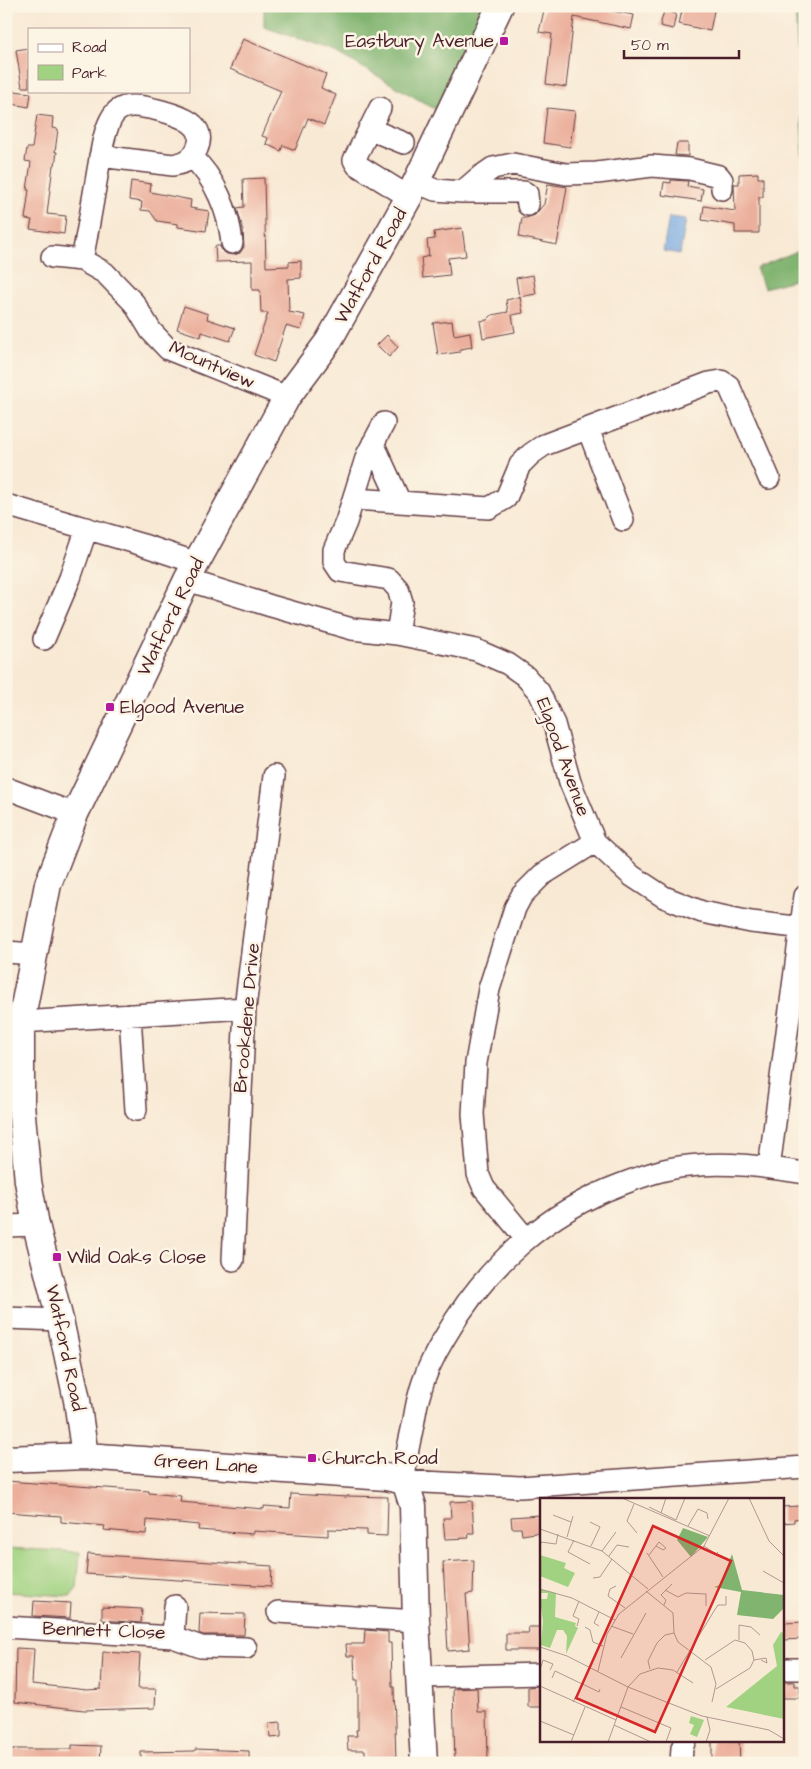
<svg xmlns="http://www.w3.org/2000/svg" width="811" height="1769" viewBox="0 0 811 1769" font-family="'Architects Daughter',sans-serif">
	<rect width="100%" height="100%" fill="#fcf5e5"/>
	<filter id="ink" filterUnits="userSpaceOnUse"><feTurbulence type="fractalNoise" baseFrequency=".02" numOctaves="2"/><feDisplacementMap in="SourceGraphic" scale="10" xChannelSelector="R" yChannelSelector="G"/><feConvolveMatrix kernelMatrix="1 2 1 2 8 2 1 2 1" color-interpolation-filters="sRGB"/></filter>
	<filter id="wash" filterUnits="userSpaceOnUse"><feTurbulence type="fractalNoise" baseFrequency=".0096" numOctaves="4" result="noise"/><feDisplacementMap in="SourceGraphic" scale="20" xChannelSelector="R" yChannelSelector="G"/><feGaussianBlur stdDeviation="1.12" result="paint"/><feColorMatrix in="noise" values="0 0 0 0 0 0 0 0 0 0 0 0 0 0 0 0 0 1.4 0 .05"/><feComposite in="paint" operator="in"/></filter>
	<g filter="url(#wash)">
		<rect width="100%" height="100%" fill="#f8e9d4"/>
		<!-- green -->
		<path fill="#a0d281" stroke="#757856" d="M6,1548L80,1552L77,1587L70,1596L6,1592Z"/>
		<!-- forest -->
		<path fill="#80b46f" stroke="#656a4d" d="M264,6H491L440,112L336,52L264,27Z
			M795,6H805V184Z
			M805,248V277L764,288L756,268Z"/>
		<!-- water -->
		<path fill="#75a8e1" stroke="#606486" d="M669,217L686,219L680,254L663,251Z"/>
		<g id="blocks">
			<!-- building -->
			<path fill="#ebaf9b" d="M545,6H583L634,15L631,29L574,17L566,87L546,84L552,34L539,32Z
				M683,6H715L710,31L679,24Z
				M664,11L676,14L673,29L660,26Z
				M243,39L326,74L321,88L336,95L324,125L308,118L295,150L283,145L281,151L266,144L268,138L262,136L281,91L230,69Z
				M29,48V87H22L16,50Z
				M14,91L31,93L29,107L12,104Z
				M547,108L575,111L570,147L543,143Z
				M37,115L53,117L52,128L58,129L55,152H57L55,165H53L47,214L66,216L64,234L30,229L32,220L25,219L29,190H27L31,162L25,161L27,148H32Z
				M677,143H688V156L675,155Z
				M758,173V178H763V197H759V233H735V225L702,220L704,206L735,211L734,184H739V174Z
				M264,178L266,267L289,266V262L301,261V278L288,279L289,312L305,315L301,330L286,326L274,362L254,355L268,313H261L260,290H252V261L216,262L215,246H220L222,251L227,254L233,255L240,253L244,247L243,229L237,208L244,207L243,179Z
				M671,180L688,181L687,186L703,189L701,201L662,195L664,182L671,183Z
				M131,181L151,184L150,192L191,200L190,208L209,211L206,231L178,227V224L157,221L150,211L141,210L142,202L129,200Z
				M548,184L567,187L557,245L519,237L522,218H526L535,215L544,204Z
				M462,228L466,256L448,258L450,275L423,278L421,258L429,256L427,240L435,239L434,232Z
				M533,275L536,294L519,297L516,278Z
				M520,297L523,313L512,315L515,332L483,338L480,321L487,320L492,315L508,312L506,300Z
				M184,306L208,314L207,319L235,328L230,341L202,332L201,337L177,329Z
				M452,321L454,335L470,332L472,347L460,349V352L438,355L433,323Z
				M387,335L398,347L389,357L377,345Z
				M6,1481L149,1491V1493L181,1496L180,1502L264,1509V1506L290,1508L291,1494L347,1497V1496L388,1497L387,1536L367,1535V1530L328,1529V1536L253,1531V1534L198,1530L199,1525L147,1520L146,1534L104,1530L105,1526L61,1522V1516L6,1512Z
				M472,1501L474,1533H468L469,1538L445,1539L443,1518H451L450,1502Z
				M800,1506L801,1518L794,1519V1522L782,1523V1507Z
				M541,1515V1532L522,1535L521,1528H512L511,1517Z
				M88,1554L272,1566L271,1586L86,1574Z
				M474,1560L473,1593L466,1594L470,1649L448,1651L443,1562Z
				M34,1601L71,1603L70,1618L33,1616Z
				M102,1607L142,1609L141,1623L102,1620Z
				M200,1613L245,1614L244,1635H203L199,1633Z
				M805,1622L804,1639L782,1640V1623Z
				M528,1627H541V1650H506V1633H529Z
				M365,1630L388,1632V1643H391L392,1687H394L396,1763H365V1750H348L347,1736H357L356,1730H358V1680H355L354,1656H347L346,1644H364Z
				M16,1648L34,1649L32,1684L87,1690L101,1689L103,1652L140,1654L138,1689H156L155,1708L84,1710L15,1702Z
				M782,1682H795V1686H800V1698H782Z
				M541,1686V1707H528V1687Z
				M477,1688L478,1712H487L488,1763H455L453,1689Z
				M281,1722V1737L270,1738L269,1723Z
				M712,1740H739L740,1763H712Z
				M72,1745L101,1746L100,1763H8V1749H72Z
				M195,1749L249,1751V1763H141V1752L195,1751Z"/>
		</g>
	</g>
	<g filter="url(#ink)">
		<use href="#blocks" fill-opacity="0" stroke="#643d44" stroke-width="1"/>
		<g fill="none" stroke-linecap="round" stroke-linejoin="round">
			<!-- minor casing -->
			<g stroke="#643d44" stroke-width="24">
				<path id="minor" d="M380,108L354,160L357,165L409,197
					M369,129L404,143
					M192,157C215,178 229,212 232,243
					M416,182L435,190L462,192L477,179L493,168L513,164L566,174L597,173L652,166L690,169L719,176L722,180V189
					M462,192H524L527,194L528,205
					M52,257L82,260L105,273L134,303L151,331L168,349L287,397
					M82,260C88,230 93,200 98,170C101,154 103,134 111,119C121,99 145,107 162,111C180,116 208,124 197,149C192,160 184,163 173,165L100,156
					M384,423L367,455L346,522L334,550V562L340,571L389,579L398,589L402,602L397,634
					M588,429L623,520
					M373,443L400,502
					M354,499L489,508L506,498L520,465L531,454L544,445L709,383L721,381L729,386L769,478
					M6,505L143,545L197,563
					M187,580L271,606L352,629L397,634L476,650L508,664L525,676L539,692L554,724L570,782L595,842L632,876L664,897L702,912L751,922L805,928
					M44,639L70,578L87,528
					M6,788L75,814
					M6,952L34,954
					M130,1015L136,1110
					M21,1022L245,1008
					M769,1168L805,896
					M805,1173C767,1167 726,1161 688,1166C665,1168 643,1176 622,1184C546,1212 485,1267 445,1337C434,1355 424,1375 419,1396C416,1405 415,1416 413,1425C409,1444 404,1462 405,1481L520,1487L805,1467
					M6,1226L36,1225
					M526,1239L484,1188L478,1174L473,1114L476,1063L489,989L515,908L522,895L542,875L595,842
					M233,1260L245,1008L274,776
					M6,1318L60,1320
					M278,1612L416,1621
					M6,1627L173,1637L175,1606
					M173,1637L201,1647L246,1648
					M782,1669H805
					M420,1677L541,1674
					M681,1763L682,1748L685,1740"/>
			</g>
			<!-- major casing -->
			<g stroke="#643d44" stroke-width="29">
				<path id="major" d="M85,1456L77,1400L60,1320L36,1225L28,1181L21,1104V1022L48,884L75,814L187,580L287,397L328,342L409,197L500,6
					M6,1459L85,1456L386,1477L405,1481L413,1506L416,1621L424,1763"/>
			</g>
			<!-- minor -->
			<use href="#minor" stroke="#fff" stroke-width="21"/>
			<!-- major -->
			<use href="#major" stroke="#fff" stroke-width="26"/>
		</g>
	</g>
	<!-- markers -->
	<g fill="#b5179e" stroke="#fcf5e5" stroke-width="2">
		<rect x="499" y="36" width="10" height="10" rx="2.5"/>
		<rect x="105" y="702" width="10" height="10" rx="2.5"/>
		<rect x="52" y="1252" width="10" height="10" rx="2.5"/>
		<rect x="307" y="1453" width="10" height="10" rx="2.5"/>
	</g>
	<g text-anchor="middle" dominant-baseline="central" stroke-width="5" stroke-linejoin="round" paint-order="stroke">
		<!-- poi labels -->
		<g font-size="19" fill="#4a1f2b" stroke="#fcf5e5" text-anchor="start">
			<text x="494" y="41" text-anchor="end">Eastbury Avenue</text>
			<text x="120" y="707">Elgood Avenue</text>
			<text x="67" y="1257">Wild Oaks Close</text>
			<text x="322" y="1458">Church Road</text>
		</g>
		<!-- street labels -->
		<g font-size="19" fill="#4a1f2b" stroke="#fcf5e5">
			<text transform="translate(371 266) rotate(-61)">Watford Road</text>
			<text transform="translate(212 365) rotate(24)">Mountview</text>
			<text transform="translate(171 617) rotate(-64)">Watford Road</text>
			<text transform="translate(563 757) rotate(70)">Elgood Avenue</text>
			<text transform="translate(247 1018) rotate(-85)">Brookdene Drive</text>
			<text transform="translate(65 1348) rotate(78)">Watford Road</text>
			<text transform="translate(206 1464) rotate(4)">Green Lane</text>
			<text transform="translate(104 1631) rotate(2)">Bennett Close</text>
		</g>
	</g>
	<!-- overview -->
	<g transform="translate(540 1498)">
		<rect width="244" height="244" fill="#f8e9d4"/>
		<path d="M0,57L26,65L24,70L35,75L28,89L0,78ZM0,91L16,95L15,119L36,125L35,128L38,130L26,156L27,138L23,132H17L10,150L1,147L3,123L0,101H7L8,95H0ZM241,134L244,135V221L186,209L237,168L233,147ZM151,218L164,222L157,239L150,236L154,227L149,225Z" fill="#a0d281"/>
		<path d="M143,30L168,39L151,59L137,42ZM192,56L202,92L244,97V110L233,121L197,117L201,94L174,89L180,87Z" fill="#80b46f"/>
		<path fill="none" stroke="#b29890" stroke-width="1" d="M82,0L170,38M209,0L229,43L244,58M94,6L87,23L97,35M109,9L136,22M121,15L126,0M13,17L31,24M136,22L145,0M50,24L60,29L51,48M148,28L158,11L167,15L168,21M0,31L62,53L108,91M27,39L33,18M34,42L28,54L50,66M164,48L176,56L178,54M0,51L1,44L16,46L18,36M62,53L76,34M107,55L123,79M109,57L116,48L119,44L126,50L123,52L116,48M69,58L77,47L89,49M223,73L244,85M53,80L60,79L72,61M76,88L70,91L68,98L85,110M0,91L32,100L75,122M125,92L138,99L146,95L166,96V108M106,93L133,115L134,135L138,144L171,169L176,186L172,204M124,107L126,102L121,97L132,86M37,128L39,121L33,118L39,103M59,128L54,125L59,114M71,128L93,136M45,129L50,132L53,144L63,148M199,142V127L211,129L220,137M0,149L27,158L88,189L68,244M81,160L106,115M165,162L195,142L205,145L212,153L214,162L210,170L176,191M214,162L226,160L227,165L221,162M1,169L3,162L13,166L10,172M110,171L108,163L117,145L125,137L134,135M58,173L67,136L79,116L164,48L189,0M137,174L174,113L178,107H186V98M12,180L15,173L59,194L60,191M153,185L133,172L118,170L100,176L88,189L162,218L229,232L244,241M0,188L76,222M33,204L43,186M81,209L131,230L126,244M0,223L34,237M74,227L111,244M31,244L45,209M166,244L170,232L167,219"/>
		<path fill="#d62828" fill-opacity="0.15" stroke="#d62828" stroke-width="2.5" d="M113,28L191,63L115,234L36,200Z"/>
		<rect width="244" height="244" fill="none" stroke="#4a1f2b" stroke-width="2.5"/>
	</g>
	<!-- margin -->
	<rect width="811" height="1769" fill="none" stroke="#fcf5e5" stroke-width="25"/>
	<!-- legend -->
	<rect x="28" y="28" width="162" height="65" fill="#fcf5e5" stroke="#b59f9b"/>
	<rect x="38" y="44" width="25" height="8" fill="#ffffff" stroke="#b59f9b"/>
	<text x="72" y="52" font-size="15" fill="#4a1f2b">Road</text>
	<rect x="38" y="65" width="25" height="15" fill="#a0d281" stroke="#b59f9b"/>
	<text x="72" y="78" font-size="15" fill="#4a1f2b">Park</text>
	<!-- scale -->
	<path d="M624 50v8h115v-8" fill="none" stroke="#4a1f2b" stroke-width="2.5"/>
	<text x="631" y="50" font-size="15" fill="#4a1f2b" stroke="#fcf5e5" stroke-width="4" paint-order="stroke">50 m</text>
</svg>
